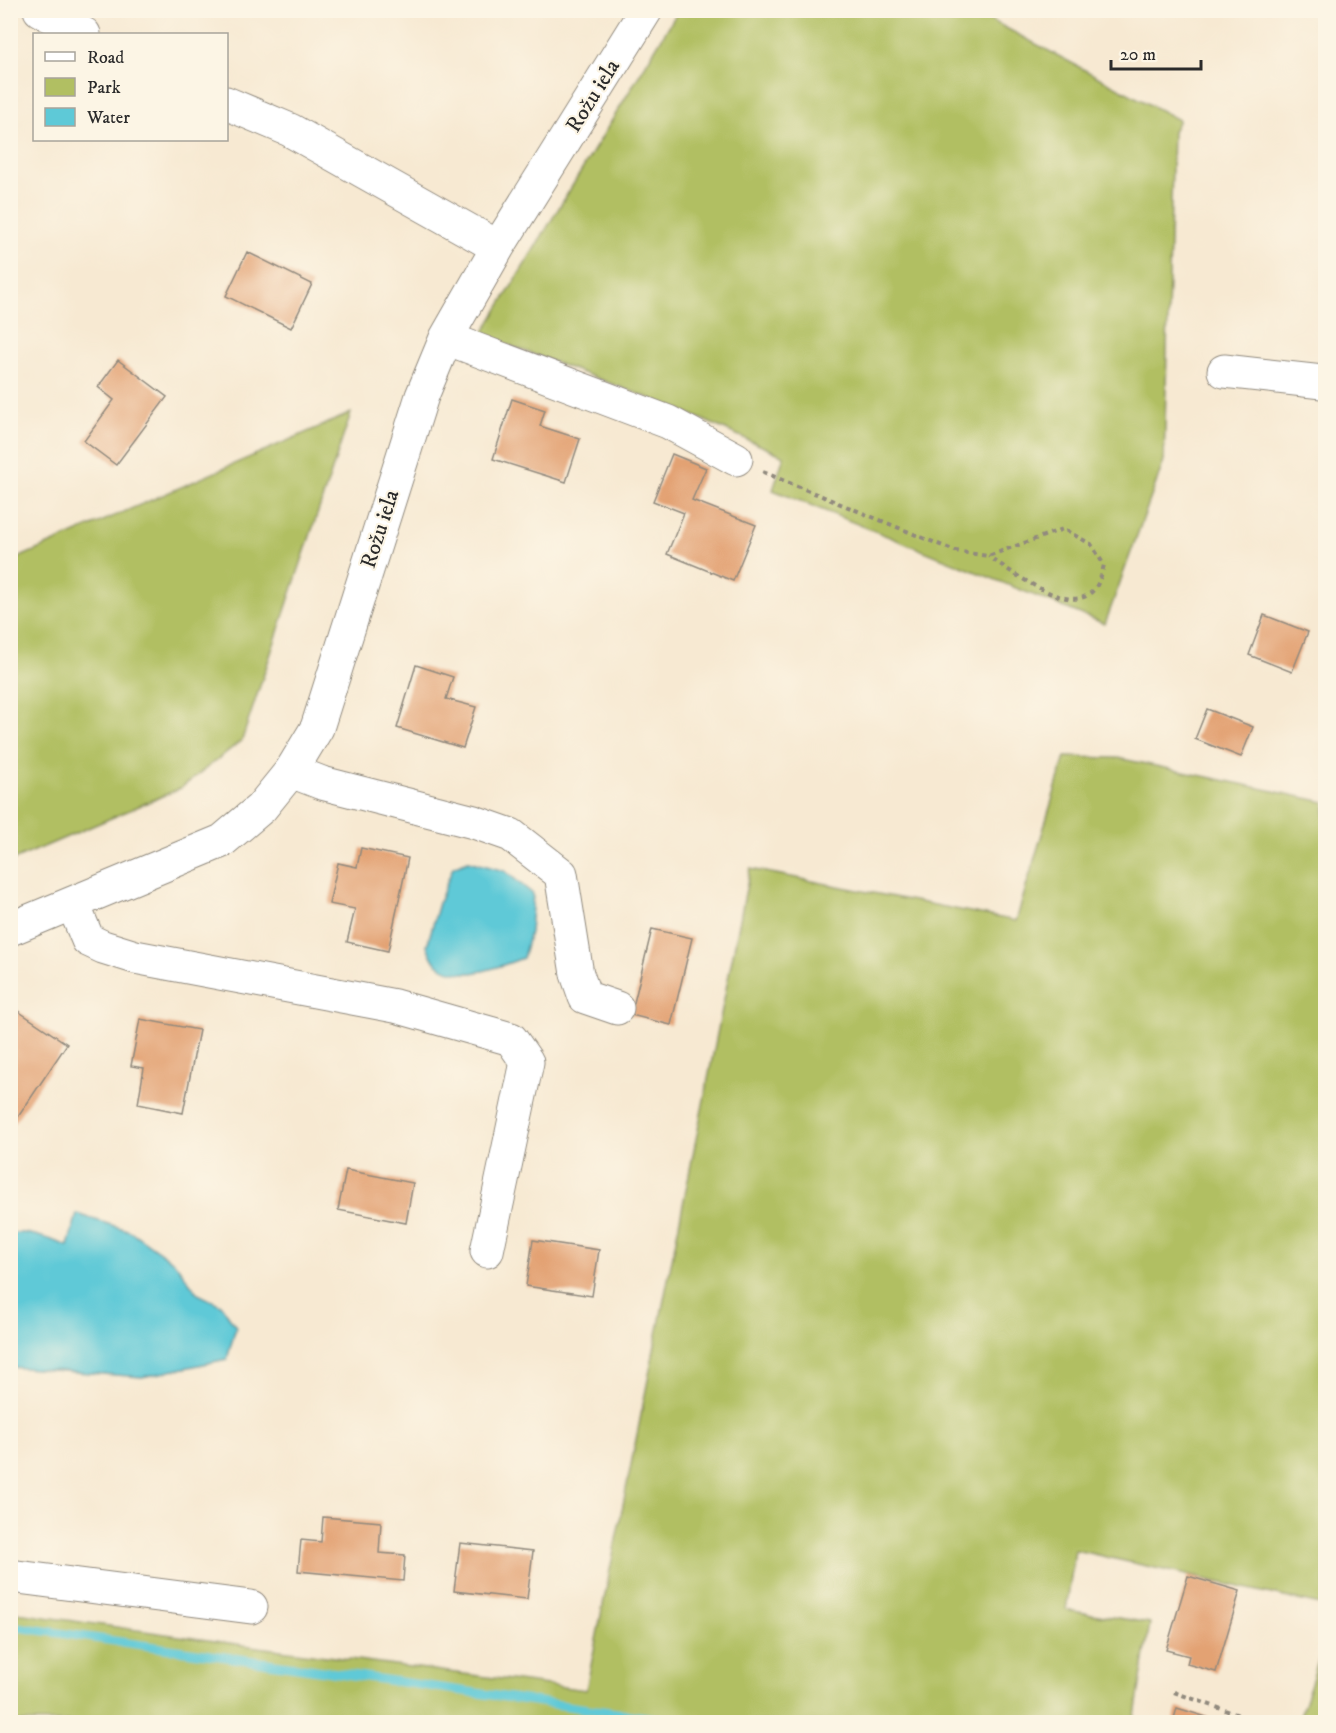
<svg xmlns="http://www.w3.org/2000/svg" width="1336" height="1733" viewBox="0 0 1336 1733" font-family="'IM FELL DW Pica',serif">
	<rect width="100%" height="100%" fill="#fcf5e5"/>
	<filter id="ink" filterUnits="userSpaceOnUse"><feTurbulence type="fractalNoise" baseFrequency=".0167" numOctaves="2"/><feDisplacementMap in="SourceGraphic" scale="12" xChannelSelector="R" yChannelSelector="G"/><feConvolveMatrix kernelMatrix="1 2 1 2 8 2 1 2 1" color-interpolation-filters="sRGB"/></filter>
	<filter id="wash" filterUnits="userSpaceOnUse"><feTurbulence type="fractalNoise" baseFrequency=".008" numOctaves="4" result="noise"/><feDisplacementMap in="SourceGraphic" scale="24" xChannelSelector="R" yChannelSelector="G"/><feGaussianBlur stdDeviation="1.35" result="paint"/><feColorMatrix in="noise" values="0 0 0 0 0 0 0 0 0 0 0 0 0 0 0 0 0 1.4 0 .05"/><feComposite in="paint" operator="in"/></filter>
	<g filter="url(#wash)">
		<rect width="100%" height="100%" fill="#f7e9d2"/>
		<!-- green -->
		<path fill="#b1bf62" stroke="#6e7546" stroke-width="1.5" d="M678,11H974L1179,120L1173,131L1164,461L1105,624L773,490L784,456L681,410L482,335Z
			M351,413L242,740L181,788L11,861V561Z
			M1065,757L1118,758L1325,802V1606L1075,1550L1066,1610L1150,1623L1134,1722H11V1612L250,1646L586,1690L750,869L1016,921Z
			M1325,1641V1722H1298Z"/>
		<!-- water -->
		<path fill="#5ec9d7" stroke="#447a81" stroke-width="1.5" d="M468,861L505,871L533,894L530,932L523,958C498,967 460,984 436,963C432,959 430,952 427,946L439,903L453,867Z
			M77,1214L130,1231L175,1263L198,1294L221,1305L236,1327L227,1359L142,1377L11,1367V1234C25,1229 54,1241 68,1246Z"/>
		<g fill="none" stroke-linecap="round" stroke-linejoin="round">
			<!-- stream -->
			<path stroke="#5ec9d7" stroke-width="9" d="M10,1626L679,1722"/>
		</g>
		<g id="blocks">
			<!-- building -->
			<path fill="#e3a273" d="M247,252L312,284L291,328L226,296Z
				M118,360L167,397L116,465L84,441L114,400L98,387Z
				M512,399L545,410L540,426L580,439L566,482L493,459Z
				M672,454L706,468L692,500L756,525L733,581L667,554L684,513L653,501Z
				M1264,615L1308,632L1292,672L1249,655Z
				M416,665L453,677L446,699L476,707L463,748L397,728Z
				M1207,709L1253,727L1241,757L1195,739Z
				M361,848L408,858L388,951L347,942L355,909L329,904L338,863L357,867Z
				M652,929L692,938L671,1025L631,1015Z
				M15,1009L67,1044L10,1129V1017Z
				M140,1019L199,1030L183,1113L138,1104L144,1068L131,1066Z
				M346,1170L413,1183L406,1223L338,1210Z
				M533,1240L599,1250L592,1296L526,1286Z
				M323,1517L381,1522L379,1553L405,1555L403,1581L298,1571L301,1540L321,1542Z
				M460,1543L533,1551L527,1599L454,1591Z
				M1188,1576L1240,1591L1216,1672L1187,1664L1189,1656L1166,1650Z
				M1177,1708L1213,1719L1212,1722H1173Z"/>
		</g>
	</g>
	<g filter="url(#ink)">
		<use href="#blocks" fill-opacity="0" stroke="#918a7e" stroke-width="1.5"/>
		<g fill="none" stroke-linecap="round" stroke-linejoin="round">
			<!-- minor casing -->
			<g stroke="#918a7e" stroke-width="35">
				<path id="minor" d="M40,10L84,34
					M226,103L290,130L498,247
					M446,338L668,422L736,459
					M1224,371L1322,382L1326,380
					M291,771L322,783L474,822L511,835L561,874L577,974L585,997L617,1008
					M73,904L88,940L103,947L135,957L395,1006L511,1039L527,1062L487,1251
					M10,929L222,841L261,808L291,771L317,728L422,396L446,338L498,247L646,10
					M10,1576L251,1607"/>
			</g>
			<!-- path -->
			<path stroke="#918a7e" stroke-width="4" stroke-dasharray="4.5 4.5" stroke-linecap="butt" d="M763,472L955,551L988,556L1063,529L1091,544L1104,565C1101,576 1099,587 1089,594C1066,613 1009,570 988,556
				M1174,1692L1258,1722"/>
			<!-- minor -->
			<use href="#minor" stroke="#fff" stroke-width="33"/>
		</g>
	</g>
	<g text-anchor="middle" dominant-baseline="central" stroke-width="4.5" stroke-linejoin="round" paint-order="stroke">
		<!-- street labels -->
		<g font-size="22" fill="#2b2b2b" stroke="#fcf5e5">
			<text transform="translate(593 96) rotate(-58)">Rožu iela</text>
			<text transform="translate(380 529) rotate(-72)">Rožu iela</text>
		</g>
	</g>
	<!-- margin -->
	<rect width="1336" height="1733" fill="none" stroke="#fcf5e5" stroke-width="36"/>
	<!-- legend -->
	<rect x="33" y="33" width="195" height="108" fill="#fcf5e5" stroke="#a8a49b" stroke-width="1.5"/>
	<rect x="45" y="52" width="30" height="9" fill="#ffffff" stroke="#a8a49b" stroke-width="1.5"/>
	<text x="87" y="63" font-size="18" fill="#2b2b2b">Road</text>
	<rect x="45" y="78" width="30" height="18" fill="#b1bf62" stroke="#a8a49b" stroke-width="1.5"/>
	<text x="87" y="93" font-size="18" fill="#2b2b2b">Park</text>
	<rect x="45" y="108" width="30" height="18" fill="#5ec9d7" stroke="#a8a49b" stroke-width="1.5"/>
	<text x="87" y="123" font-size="18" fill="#2b2b2b">Water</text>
	<!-- scale -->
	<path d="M1111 60v9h90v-9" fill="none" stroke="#2b2b2b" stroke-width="3"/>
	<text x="1120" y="60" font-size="18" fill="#2b2b2b" stroke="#fcf5e5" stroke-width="4.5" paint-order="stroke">20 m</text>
</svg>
